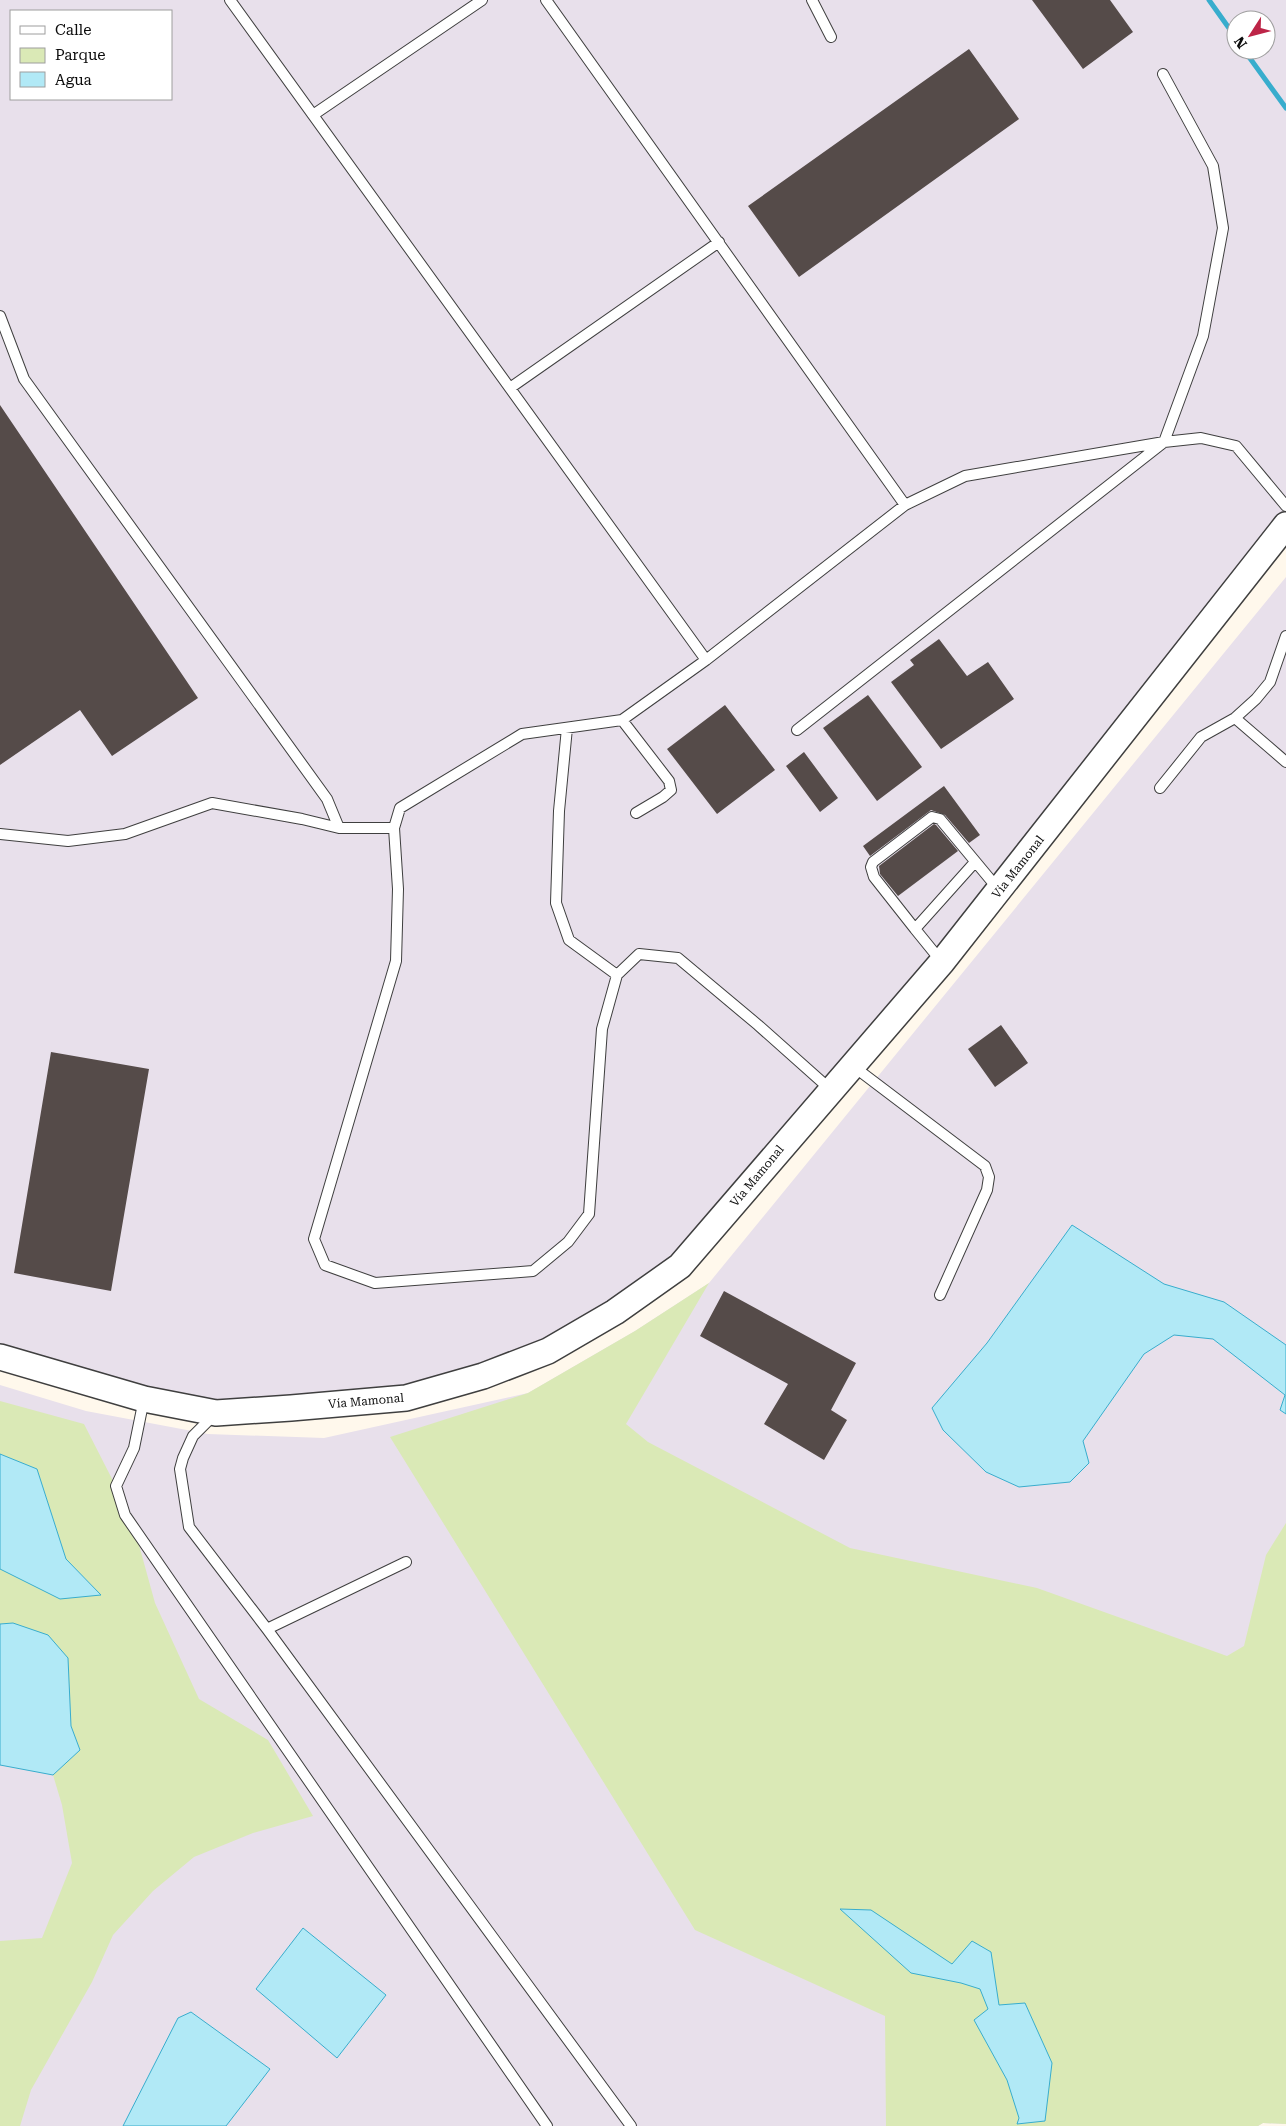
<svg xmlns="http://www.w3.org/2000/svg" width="1286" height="2126" viewBox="0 0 1286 2126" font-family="'Roboto Serif',serif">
	<rect width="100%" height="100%" fill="#fff8ec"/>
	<!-- industrial -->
	<path fill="#e8e0eb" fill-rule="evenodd" d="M0,0H1286V525L680,1266L483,1376L216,1413L0,1357ZM11,11H171V99H11ZM1236,20H1266V50H1236Z
		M1286,577V2124L1263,2123L1258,2126H0V1385L86,1411L208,1434L324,1438L528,1393L635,1331L709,1283Z"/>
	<!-- green -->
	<path fill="#dae9b6" d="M709,1283L626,1424L648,1442L850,1548L1037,1588L1227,1656L1244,1646L1266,1555L1286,1523V2124L1263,2123L1258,2126H886L885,2016L695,1930L390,1437L528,1393L635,1331Z
		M0,1401L84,1424L131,1516L155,1603L199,1699L268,1740L313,1816L253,1833L194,1857L153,1891L113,1935L92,1982L31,2090L20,2126H0V1941L42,1938L72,1863L62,1805L53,1775L80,1750L71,1726L68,1658L13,1623L0,1624V1569L101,1595L66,1559L37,1469L0,1454Z"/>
	<!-- water -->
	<path fill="#b1e9f6" stroke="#38adcd" d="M1072,1225L1164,1284L1224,1302L1286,1345V1414L1280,1410L1285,1395L1213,1339L1174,1335L1144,1354L1083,1441L1089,1463L1070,1482L1019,1487L986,1472L943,1430L932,1408L987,1343Z
		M0,1454L37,1469L66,1559L101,1595L60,1599L0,1569Z
		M13,1623L48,1635L68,1658L71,1726L80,1750L53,1775L0,1765V1624Z
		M840,1909L871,1910L952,1964L972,1941L991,1952L999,2005L1025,2003L1052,2063L1045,2121L1017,2124L1019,2118L1007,2080L974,2020L988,2009L980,1989L961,1983L911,1973Z
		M303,1928L386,1995L337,2058L256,1989Z
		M191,2012L270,2069L226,2126H123L178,2018Z"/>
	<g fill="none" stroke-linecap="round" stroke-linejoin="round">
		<!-- stream -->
		<path stroke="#38adcd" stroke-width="5" d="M1209,0L1236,38
			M1244,50L1286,108"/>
	</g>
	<!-- building -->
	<path fill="#554b49" d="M1032,0H1110L1133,32L1083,69Z
		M969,49L1019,119L799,277L748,206Z
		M0,405L198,698L112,756L80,710L0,765Z
		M939,639L967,676L988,662L1014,699L941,749L891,682L914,665L910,660Z
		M868,695L922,767L877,801L823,728Z
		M725,705L775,770L717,814L667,749Z
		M804,752L838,798L820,812L786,766Z
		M944,786L980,835L969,843L945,815L931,810L870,856L863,846Z
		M934,824L936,825L958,851L898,896L880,874L879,866Z
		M1001,1025L1028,1063L995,1087L968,1049Z
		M51,1052L149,1069L111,1291L14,1273Z
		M724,1291L856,1363L831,1410L847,1420L824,1460L764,1424L788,1384L700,1336Z"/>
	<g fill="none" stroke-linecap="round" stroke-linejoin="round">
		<!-- service casing -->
		<g stroke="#3f3f3f" stroke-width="12">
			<path id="service" d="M230,0L706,660
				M546,0L905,505
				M812,0L831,37
				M313,115L482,0
				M0,316L24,379L327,799L339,828
				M510,388L719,242
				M1235,718L1286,762
				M622,720L669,781L671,790L663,797L636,813
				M567,728L559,811L556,903L569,940L617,975
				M797,730L1164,442L1203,336L1223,228L1213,166L1163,74
				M1160,788L1201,737L1235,718L1256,699L1270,682L1286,636
				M394,828L400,808L522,734L622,720L706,660L905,505L965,476L1164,442L1201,438L1236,446L1286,506
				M0,834L68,841L125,834L212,803L302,819L339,828H394L398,889L396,961L314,1239L325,1265L375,1283L533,1271L568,1242L589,1214L602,1029L617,975L639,954L678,958L758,1025L831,1090
				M915,929L874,877L871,867L873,862L932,817L940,819L999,890
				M941,961L915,929L975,862
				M853,1066L985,1166L989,1177L987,1190L940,1295
				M144,1399L134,1448L116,1486L125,1515L547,2126
				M215,1414L193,1436L183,1458L180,1469L189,1527L267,1629L631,2126
				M267,1629L406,1562"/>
		</g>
		<!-- tertiary casing -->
		<g stroke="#3f3f3f" stroke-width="28">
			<path id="tertiary" d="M0,1357L144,1399L216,1413L291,1408L406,1398L483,1376L548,1351L615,1312L680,1266L942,962L1286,525"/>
		</g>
		<!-- service -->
		<use href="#service" stroke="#fff" stroke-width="10"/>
		<!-- tertiary -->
		<use href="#tertiary" stroke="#fff" stroke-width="25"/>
	</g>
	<g text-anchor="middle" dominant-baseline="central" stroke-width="5" stroke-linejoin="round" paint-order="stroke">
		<!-- street labels -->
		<g font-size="12" fill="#0c0c0c" stroke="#fff">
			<text transform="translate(1018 867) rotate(-52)">Vía Mamonal</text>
			<text transform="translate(757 1176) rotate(-50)">Vía Mamonal</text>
			<text transform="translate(366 1401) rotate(-5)">Vía Mamonal</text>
		</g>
	</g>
	<!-- legend -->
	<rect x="10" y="10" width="162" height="90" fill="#ffffff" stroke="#9e9e9e"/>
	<rect x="20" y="26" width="25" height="8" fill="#ffffff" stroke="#9e9e9e"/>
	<text x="55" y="35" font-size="15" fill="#0c0c0c">Calle</text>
	<rect x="20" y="48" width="25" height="15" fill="#dae9b6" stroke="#9e9e9e"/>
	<text x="55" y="60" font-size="15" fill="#0c0c0c">Parque</text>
	<rect x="20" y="72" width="25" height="15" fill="#b1e9f6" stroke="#9e9e9e"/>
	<text x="55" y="85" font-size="15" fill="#0c0c0c">Agua</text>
	<!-- north arrow -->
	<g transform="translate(1251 35) rotate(234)"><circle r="24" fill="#ffffff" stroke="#9e9e9e"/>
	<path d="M0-4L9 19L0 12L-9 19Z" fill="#bd2447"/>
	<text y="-8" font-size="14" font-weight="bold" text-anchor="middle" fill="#0c0c0c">N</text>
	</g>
</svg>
